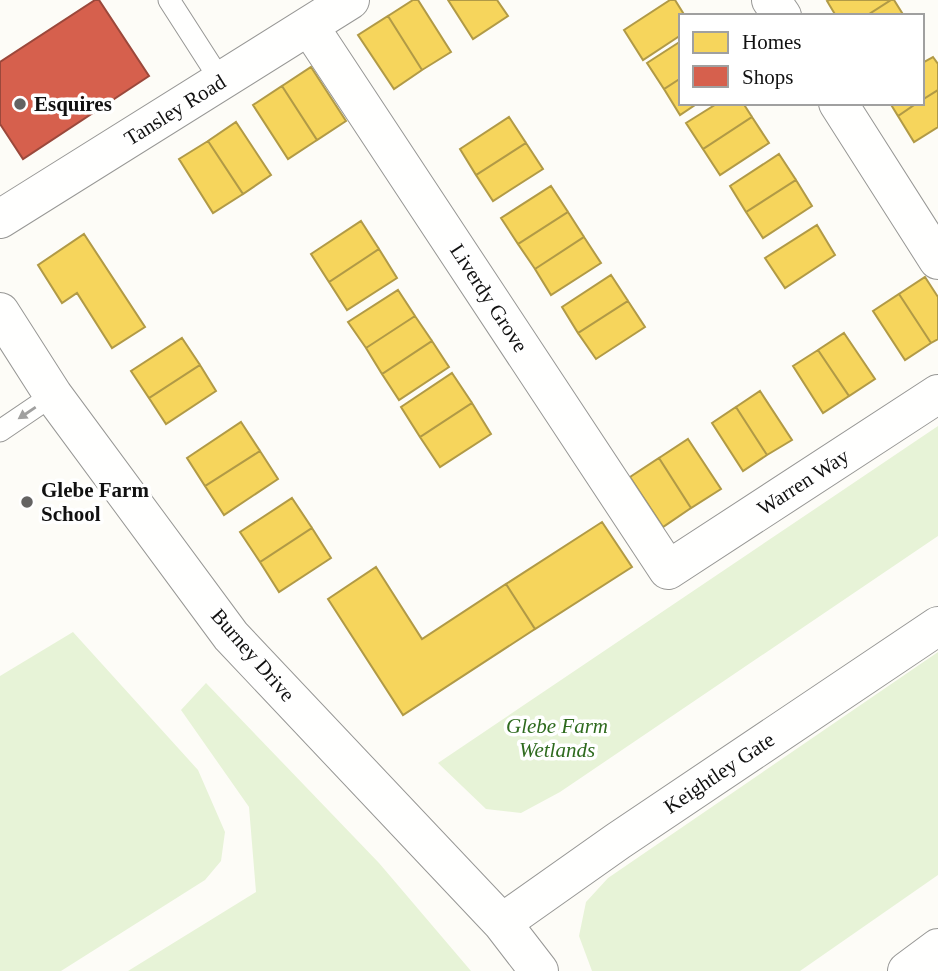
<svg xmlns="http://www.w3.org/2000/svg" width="938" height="971" viewBox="0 0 938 971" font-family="Georgia,serif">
	<rect width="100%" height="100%" fill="#fdfcf7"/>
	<!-- green -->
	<path fill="#e7f3d7" d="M938,426V536L560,792L521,813L486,809L438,763Z
		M73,632L198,770L225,832L221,861L205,880L61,971H0V676Z
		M938,652V875L800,971H592L579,936L586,902L608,878Z
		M206,683L379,863L471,971H128L256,892L249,807L181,710Z"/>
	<!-- homes -->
	<path fill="#f6d55c" stroke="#b19a46" stroke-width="2" d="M413,0H418L451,52L422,70L388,16Z
		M448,0H497L508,16L473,39Z
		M670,0H675L685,16H681V35L643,60L624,30Z
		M829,0H891L866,16H836L827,1Z
		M891,0H894L904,16H866Z
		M388,16L422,70L394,89L358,35Z
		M681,41V78L664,89L647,63Z
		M933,57L938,64V90L922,100V63Z
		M311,67L346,121L317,140L282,86Z
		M681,78V103H698L680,115L664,89Z
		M282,86L317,140L288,159L253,105Z
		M938,90V127L914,142L898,116L917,103H922V100Z
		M718,103H743L752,117L703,149L686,123Z
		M890,103H917L898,116Z
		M509,117L526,143L476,175L460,149Z
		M752,117L769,143L720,175L703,149Z
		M236,122L271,175L243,194L208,141Z
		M208,141L243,194L213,213L179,159Z
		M526,143L543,169L493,201L476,175Z
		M779,154L796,180L746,212L730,186Z
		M796,180L812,206L763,238L746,212Z
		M551,186L568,212L518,244L501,218Z
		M568,212L584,237L535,269L518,244Z
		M361,221L379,249L329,282L311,254Z
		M817,225L835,255L785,288L765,258Z
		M84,234L145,327L112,348L77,293L62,303L38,265Z
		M584,237L601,263L551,295L535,269Z
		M379,249L397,278L347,310L329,282Z
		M611,275L628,301L578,333L562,307Z
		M925,277L938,297V339L931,343L899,294Z
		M398,290L415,316L366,348L348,322Z
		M899,294L931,343L905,360L873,311Z
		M628,301L645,327L596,359L578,333Z
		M415,316L432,341L382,374L366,348Z
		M844,333L875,379L849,396L818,350Z
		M182,338L200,365L149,398L131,371Z
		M432,341L449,367L399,400L382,374Z
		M818,350L849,396L823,413L793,366Z
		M200,365L216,391L166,424L149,398Z
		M452,373L472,403L420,437L401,407Z
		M760,391L792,440L767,455L736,407Z
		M472,403L491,434L440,467L420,437Z
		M736,407L767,455L743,471L712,423Z
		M241,422L260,451L205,486L187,458Z
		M688,439L721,489L691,508L659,458Z
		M260,451L278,479L224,515L205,486Z
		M659,458L691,508L663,527L630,477Z
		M292,498L312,528L260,562L240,532Z
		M602,522L632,567L535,629L506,584Z
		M312,528L331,558L279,592L260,562Z
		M376,567L422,639L506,584L535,629L403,715L328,599Z"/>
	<!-- shops -->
	<path fill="#d6604d" stroke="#9b483b" stroke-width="2" d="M95,0H99L149,76L23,159L0,124V62Z"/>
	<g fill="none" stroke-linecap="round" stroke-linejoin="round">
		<!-- service casing -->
		<g stroke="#979795" stroke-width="23">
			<path id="service" d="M169,0L221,81
				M0,431L53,395"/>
		</g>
		<!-- minor casing -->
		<g stroke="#979795" stroke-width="40">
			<path id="minor" d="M771,0L782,16
				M309,26L668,570L938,394
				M838,103L938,260
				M0,219L350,0
				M0,312L53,395L231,636L502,923L539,971
				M502,923L618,841L938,626
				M907,971L938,948"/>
		</g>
		<!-- service -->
		<use href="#service" stroke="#fffffe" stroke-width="21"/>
		<!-- minor -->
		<use href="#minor" stroke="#fffffe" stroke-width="38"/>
	</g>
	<!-- one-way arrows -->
	<defs><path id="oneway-solid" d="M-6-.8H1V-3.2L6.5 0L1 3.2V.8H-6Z" transform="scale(1.75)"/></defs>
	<use fill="#a0a09f" href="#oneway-solid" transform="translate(27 413) rotate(146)"/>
	<!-- markers -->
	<g fill="#646362" stroke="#fff" stroke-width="2.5">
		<circle cx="20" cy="104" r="7"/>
		<circle cx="27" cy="502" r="7"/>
	</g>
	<g text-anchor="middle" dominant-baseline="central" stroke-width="7" stroke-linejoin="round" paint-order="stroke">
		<!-- poi labels -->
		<g font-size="21" font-weight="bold" fill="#111" stroke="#fff" text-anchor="start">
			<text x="34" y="104">Esquires</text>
			<text x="41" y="490">Glebe Farm<tspan x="41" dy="24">School</tspan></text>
		</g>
		<!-- street labels -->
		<g font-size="21" fill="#111" stroke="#fff">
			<text transform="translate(175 110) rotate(-32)">Tansley Road</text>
			<text transform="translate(489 298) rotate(57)">Liverdy Grove</text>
			<text transform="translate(803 482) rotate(-33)">Warren Way</text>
			<text transform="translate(253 655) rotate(49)">Burney Drive</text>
			<text transform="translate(719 773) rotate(-34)">Keightley Gate</text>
		</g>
		<!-- park labels -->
		<g font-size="21" font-style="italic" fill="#2f6b1f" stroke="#fff">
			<text x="557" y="726">Glebe Farm<tspan x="557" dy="24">Wetlands</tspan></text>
		</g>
	</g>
	<!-- legend -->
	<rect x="679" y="14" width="245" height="91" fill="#ffffff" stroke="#a0a0a0" stroke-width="2"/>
	<rect x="693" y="32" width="35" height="21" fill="#f6d55c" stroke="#a0a0a0" stroke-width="2"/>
	<text x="742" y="49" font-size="21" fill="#111111">Homes</text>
	<rect x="693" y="66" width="35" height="21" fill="#d6604d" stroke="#a0a0a0" stroke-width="2"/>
	<text x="742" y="84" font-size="21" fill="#111111">Shops</text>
</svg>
